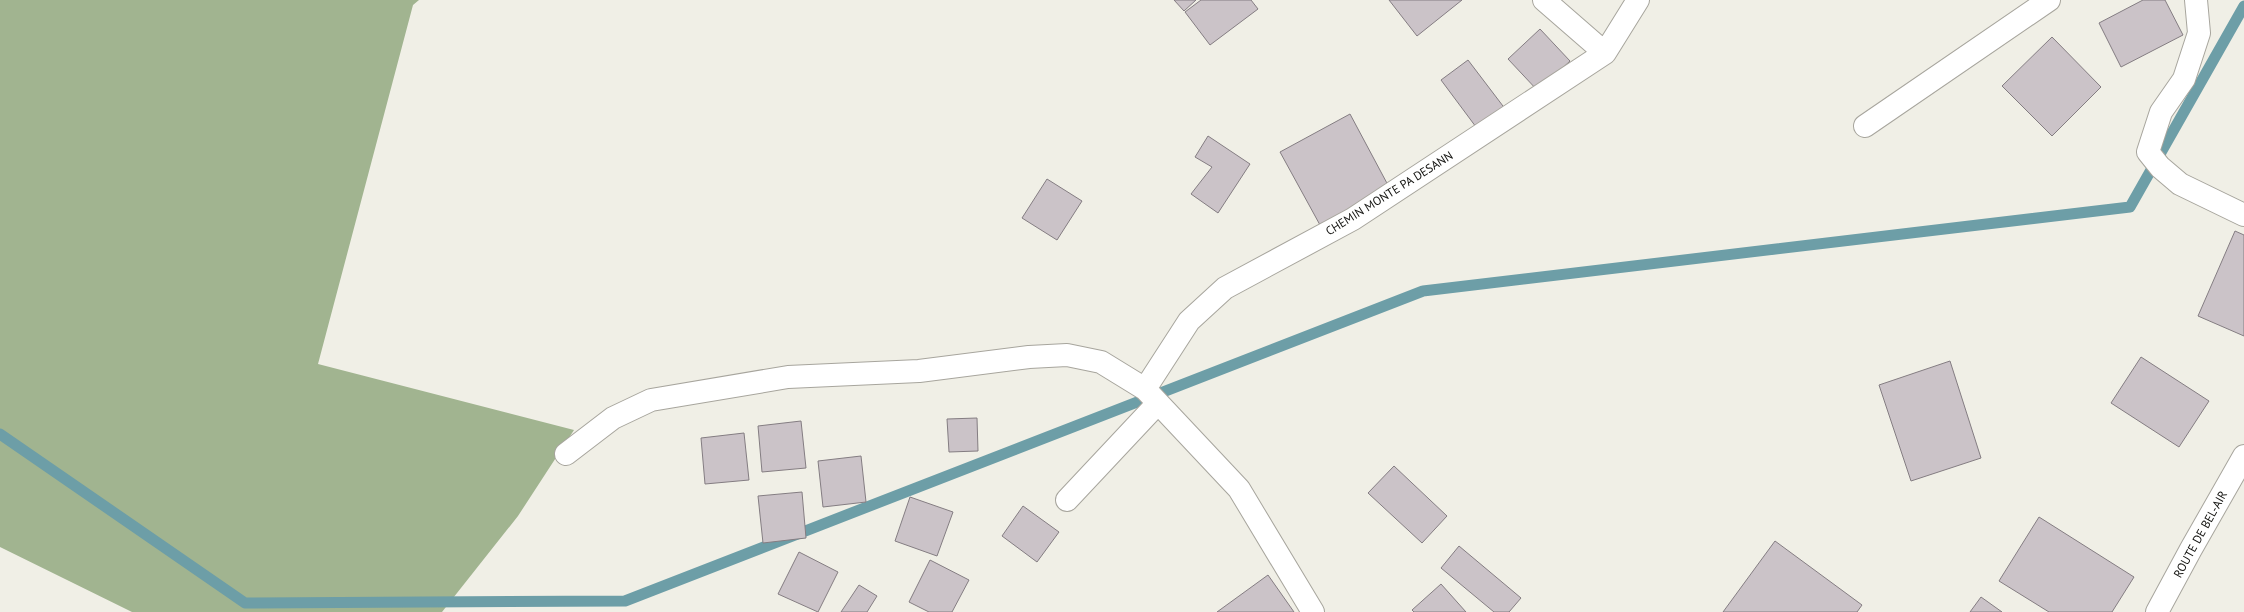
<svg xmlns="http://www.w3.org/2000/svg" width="2244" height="612" viewBox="0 0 2244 612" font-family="'PT Sans',sans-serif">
	<rect width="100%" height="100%" fill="#f0efe6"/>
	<!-- forest -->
	<path fill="#a1b490" d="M0,0H419L413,5L318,364L574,430L518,516L442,612H132L0,547Z"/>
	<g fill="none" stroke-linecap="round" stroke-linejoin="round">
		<!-- stream -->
		<path stroke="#6d9ea7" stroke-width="11" d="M0,434L245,603L625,601L1423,291L2130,207L2244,6"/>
	</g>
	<!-- building -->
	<path fill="#cbc3c8" stroke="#847d82" d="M1174,0H1196L1184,11Z
		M1201,0H1251L1258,9L1210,45L1185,12Z
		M1389,0H1462L1417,36Z
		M2143,0H2165L2183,35L2121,67L2099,23Z
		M1540,29L1570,61L1538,91L1508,59Z
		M2052,37L2101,87L2052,136L2002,86Z
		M1468,60L1506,110L1479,131L1441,80Z
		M1350,114L1389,187L1320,225L1280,152Z
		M1208,136L1250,164L1218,213L1191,194L1212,167L1195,157Z
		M1047,179L1082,201L1057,240L1022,218Z
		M2235,231L2244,235V336L2198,316Z
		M2141,357L2209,401L2179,447L2111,403Z
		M1950,361L1981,458L1911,481L1879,385Z
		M977,418L978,451L949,452L947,419Z
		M801,421L806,468L762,472L758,426Z
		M744,433L749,480L705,484L701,438Z
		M861,456L866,502L823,507L818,461Z
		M1394,466L1447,516L1422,543L1368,493Z
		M802,492L806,538L763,543L758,496Z
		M910,497L953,512L937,556L895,541Z
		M1023,506L1059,532L1037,562L1002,536Z
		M2039,517L2134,577L2112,612H2049L1999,581Z
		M1775,541L1862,605L1857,612H1723Z
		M1459,546L1521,598L1509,612H1494L1441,568Z
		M799,552L838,572L818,612L778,594Z
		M930,560L969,580L952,612H929L909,602Z
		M1268,575L1294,612H1217Z
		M1441,584L1466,612H1414L1412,610Z
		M859,585L877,596L867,612H841Z
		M1981,597L2002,612H1970Z"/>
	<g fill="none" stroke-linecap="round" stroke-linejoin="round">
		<!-- minor casing -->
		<g stroke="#a7a59d" stroke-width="24">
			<path id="minor" d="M1544,0L1605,53
				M2196,0L2199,33L2184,79L2161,112L2148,152L2160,167L2180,184L2244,215
				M1865,126L2049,0
				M1145,389L1189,321L1225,288L1353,219L1605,53L1638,0
				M566,454L613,418L651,400L788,377L919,371L1029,357L1067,355L1101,362L1145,389L1239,489L1313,612
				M1067,500L1158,403"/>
		</g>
		<!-- tertiary casing -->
		<g stroke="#a7a59d" stroke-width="24">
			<path id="tertiary" d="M2157,612L2191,549L2244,456"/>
		</g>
		<!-- minor -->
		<use href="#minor" stroke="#fff" stroke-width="22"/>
		<!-- tertiary -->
		<use href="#tertiary" stroke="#fff" stroke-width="22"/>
	</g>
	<g text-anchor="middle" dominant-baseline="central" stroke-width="3" stroke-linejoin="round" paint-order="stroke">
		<!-- street labels -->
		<g font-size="12" fill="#12120f" stroke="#fff">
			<text transform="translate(1389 193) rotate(-32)">CHEMIN MONTE PA DESANN</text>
			<text transform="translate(2200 534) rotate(-61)">ROUTE DE BEL-AIR</text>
		</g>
	</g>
</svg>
